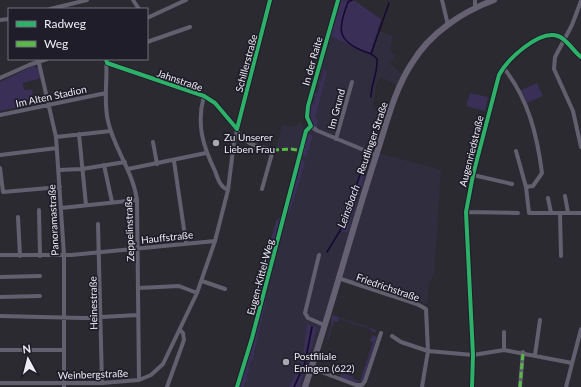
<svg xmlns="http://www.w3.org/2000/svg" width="581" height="387" viewBox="0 0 581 387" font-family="Lato,sans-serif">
	<rect width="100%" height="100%" fill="#2b2a30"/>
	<!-- built -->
	<path fill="#302d3f" d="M378,31L393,36L390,51L396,56L390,64L402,74L397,85L381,77L376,85L373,108L385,115L373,143L368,146L382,154L441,170L434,275L429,283L427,304L340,277L306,387H238L256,327L303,151L276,148L282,125L294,127L300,122L305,130L312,123L310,110L330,36L370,55Z"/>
	<!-- green -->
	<path fill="#392f57" d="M341,0L355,1L381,19L370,55L330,36Z
		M33,66L38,68L41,78L23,83L24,90H32L34,103L44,102L0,111V82Z
		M321,69L327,71L315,118L318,119L317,128C309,121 309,114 311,104L314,105L316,97L313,96L314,94H317L320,84L317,81L321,82L324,72Z
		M537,83L543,96L527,103L521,90Z
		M470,93L488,97L485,111L466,106Z
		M308,133L313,136L306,157L302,156Z
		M299,153L252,338L245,360H243L263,289L260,288L262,282L259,281L276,221L283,214Z
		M301,158L305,163L289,214L286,213Z
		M367,159L368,164L347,233L340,231L354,190Z
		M265,294L267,296L253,358L248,367L250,368L246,377L248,378L243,387H238Z
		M332,315L376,330L375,333L378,335L368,328L355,324L353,327L354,324L351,322L349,326L350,322L339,318L338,322L334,321L328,340L331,341L327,340L331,326Z
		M307,323L311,326L304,362L293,387H289L303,356Z
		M313,325L317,328L316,331L300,387H295L306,363Z
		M372,335L377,337L363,381L356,383L339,377L342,373L354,377L353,379L360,381L373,342L370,341Z"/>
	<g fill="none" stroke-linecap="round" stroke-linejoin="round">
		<!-- stream -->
		<path stroke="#170734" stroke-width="1.5" d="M352,0L348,2C338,28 336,40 363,51C369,53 374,54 377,59C378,73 371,84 371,97
			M371,54L389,3
			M327,252L341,229L366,158
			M294,387L305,363L312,327"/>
		<!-- street -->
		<path stroke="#62606f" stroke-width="4" d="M133,0L139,9
			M338,0L308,106C306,117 308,126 318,131L376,155
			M442,0L448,25
			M581,1L572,25L555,57L554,69L573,111L581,147
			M475,7V0
			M50,9L87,0
			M147,18L186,0
			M0,20L9,19
			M147,42L190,27
			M38,59L56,137L64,255V387
			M106,59C108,80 103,101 108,121C114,149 133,171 137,200L139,380
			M107,63L204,96C222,106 230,124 243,138C250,146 263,147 273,150L262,189
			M503,67C528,98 537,134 542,173L533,186L526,187L529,213H581
			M0,78L29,65L47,59
			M204,96C196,124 203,146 215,171C218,179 220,187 228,190
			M0,115L106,93
			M79,134L86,205
			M56,137L111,131
			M336,139L352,82
			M153,142L157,164
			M302,151L307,129L311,126
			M516,151L526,187
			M0,155L57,148
			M174,161L186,243
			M104,165L112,202
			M0,168L3,192L60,187
			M128,169L206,153
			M59,170L82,169L125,162
			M473,175L512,184
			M565,196L568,213
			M548,198L551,213
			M61,208L137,200
			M39,210L40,256
			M466,212L518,213
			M560,214L561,256
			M18,217L20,256
			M98,224L102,383
			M0,255H71L215,241
			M319,255L305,313L308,318L324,325
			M0,277L40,276
			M338,278L417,304L426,309L428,351L422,387
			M202,281L225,289
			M138,288L179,286L197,293
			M0,297L40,296
			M0,316L83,318L138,315
			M392,336L401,342L428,351L473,355L504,350L572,363
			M0,350H64
			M504,350V332
			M535,355L540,320
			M311,368L356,385H362L365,381L381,333
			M0,383H102L139,380L151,375L163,364L197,293L215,241L228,190L234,142L270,0
			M167,387L184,340L183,333L180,330
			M472,387L473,355L466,212L473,175L499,75C507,60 539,29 558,36C567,39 573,51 581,57
			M520,387L523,352
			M566,387L581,329"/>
		<!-- secondary -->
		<path stroke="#656172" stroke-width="6" d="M305,387C331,311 351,232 376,156C386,126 394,90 412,63C430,33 462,12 494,0"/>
		<!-- quiet -->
		<path stroke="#58b947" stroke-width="3" stroke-dasharray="6 3" stroke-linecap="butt" d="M273,150L291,149L302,151
			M520,387L523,352"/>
		<!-- cycleway casing -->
		<g stroke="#1f1d29" stroke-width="6">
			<path id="cycleway" d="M106,59L107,63L204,96L215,103L237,129
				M237,129L270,0
				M237,387L252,338L306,131L311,126L307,117L308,106L338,0
				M472,387L473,355L466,212L473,175L499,75C507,60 539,29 558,36C567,39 573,51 581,57"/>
		</g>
		<!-- cycleway -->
		<use href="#cycleway" stroke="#2db169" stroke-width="4"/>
	</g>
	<!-- markers -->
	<g fill="#a9a8b0" stroke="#1f1d29" stroke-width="1.5">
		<circle cx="216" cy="143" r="4"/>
		<circle cx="286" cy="362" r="4"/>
	</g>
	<g text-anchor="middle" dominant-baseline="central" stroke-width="3.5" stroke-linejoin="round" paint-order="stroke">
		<!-- street labels -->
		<g font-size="10" fill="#edecf5" stroke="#1f1d29">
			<text transform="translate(312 61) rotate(-74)">In der Raite</text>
			<text transform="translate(246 63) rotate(-75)">Schillerstraße</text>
			<text transform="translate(180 80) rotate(19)">Jahnstraße</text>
			<text transform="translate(51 96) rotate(-12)">Im Alten Stadion</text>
			<text transform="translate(336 109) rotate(-75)">Im Grund</text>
			<text transform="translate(372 138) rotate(-71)">Reutlinger Straße</text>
			<text transform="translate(471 151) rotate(-76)">Augenriedstraße</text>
			<text transform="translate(53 220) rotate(-93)">Panoramastraße</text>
			<text transform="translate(129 229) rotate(-92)">Zeppelinstraße</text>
			<text transform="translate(167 237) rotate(-6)">Hauffstraße</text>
			<text transform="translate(260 277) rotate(-75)">Eugen-Kittel-Weg</text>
			<text transform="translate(388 287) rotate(19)">Friedrichstraße</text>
			<text transform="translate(93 303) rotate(-91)">Heinestraße</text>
			<text transform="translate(93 374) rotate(-2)">Weinbergstraße</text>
		</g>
		<!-- poi labels -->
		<g font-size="10" fill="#edecf5" stroke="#1f1d29" text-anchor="start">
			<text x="224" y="137">Zu Unserer<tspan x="224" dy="12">Lieben Frau</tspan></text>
			<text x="294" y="356">Postfiliale<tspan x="294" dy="12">Eningen (622)</tspan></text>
		</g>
		<!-- water labels -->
		<g font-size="11" font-style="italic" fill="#dfdcf1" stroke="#1f1d29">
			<text transform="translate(348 206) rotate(-70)">Leinsbach</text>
		</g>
	</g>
	<!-- legend -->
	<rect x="8" y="8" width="140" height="52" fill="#1f1d29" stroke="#71707b"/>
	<rect x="16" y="21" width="20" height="6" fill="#2db169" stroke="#71707b"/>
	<text x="44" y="28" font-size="12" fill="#edecf5">Radweg</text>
	<rect x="16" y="41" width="20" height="6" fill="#58b947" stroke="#71707b"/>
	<text x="44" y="48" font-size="12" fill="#edecf5">Weg</text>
	<!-- north arrow -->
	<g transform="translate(28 359) rotate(353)" stroke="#1f1d29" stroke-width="3" paint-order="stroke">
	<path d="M0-3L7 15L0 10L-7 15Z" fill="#edecf5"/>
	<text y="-6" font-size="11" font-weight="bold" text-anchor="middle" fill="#edecf5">N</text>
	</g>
</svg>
